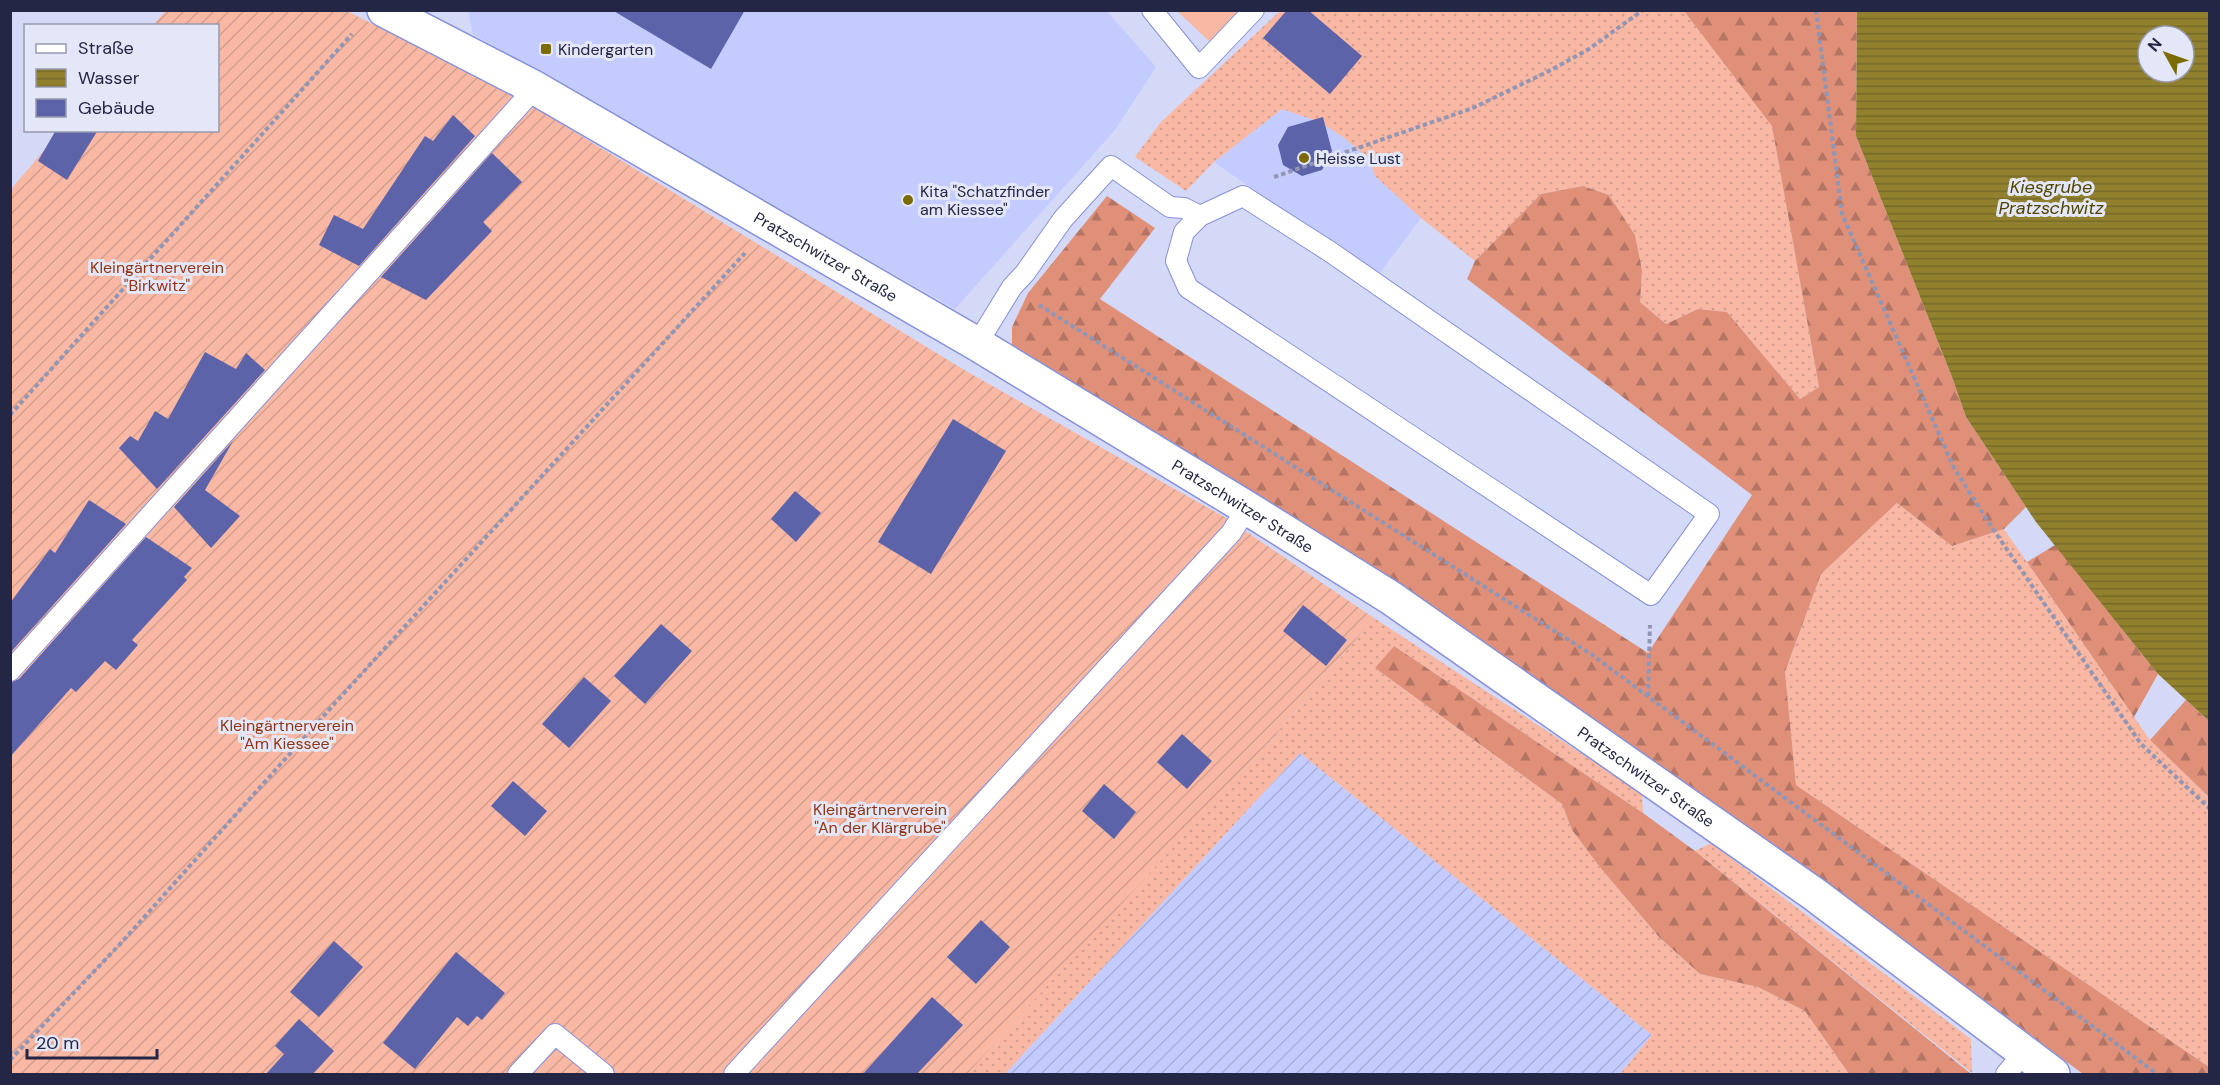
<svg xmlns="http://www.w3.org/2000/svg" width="2220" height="1085" viewBox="0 0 2220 1085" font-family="'DM Sans',sans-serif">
	<defs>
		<pattern id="industrial-furrows" width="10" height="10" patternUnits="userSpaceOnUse" patternTransform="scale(1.5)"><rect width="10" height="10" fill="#c4ccff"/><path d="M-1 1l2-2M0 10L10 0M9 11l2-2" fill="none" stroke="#a8afdc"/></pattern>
		<pattern id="grass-dots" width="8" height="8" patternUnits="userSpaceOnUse" patternTransform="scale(1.5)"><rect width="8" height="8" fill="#f8b8a4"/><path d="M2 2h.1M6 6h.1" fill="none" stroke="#d49e8e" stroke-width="1.8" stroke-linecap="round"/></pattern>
		<pattern id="forest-firs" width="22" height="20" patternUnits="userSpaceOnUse" patternTransform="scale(1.5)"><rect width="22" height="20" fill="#e09078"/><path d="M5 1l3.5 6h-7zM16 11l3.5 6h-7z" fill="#b57564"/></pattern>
		<pattern id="garden-furrows" width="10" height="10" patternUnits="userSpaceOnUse" patternTransform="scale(1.5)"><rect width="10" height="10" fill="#f8b8a4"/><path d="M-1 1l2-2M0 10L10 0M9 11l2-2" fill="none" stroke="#d49e8e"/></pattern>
		<pattern id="water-rules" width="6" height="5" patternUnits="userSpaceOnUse" patternTransform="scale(1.5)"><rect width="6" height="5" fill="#91812e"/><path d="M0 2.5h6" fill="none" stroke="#766929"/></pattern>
	</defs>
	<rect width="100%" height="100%" fill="#d4d9f8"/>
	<!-- built -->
	<path fill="#c4ccff" d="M468,10L1107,11L1156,67L1115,130L955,309L473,34Z
		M1282,109L1320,122L1343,137L1369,158L1375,176L1421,218L1380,273L1293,217L1214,162Z"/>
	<!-- industrial -->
	<path fill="url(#industrial-furrows)" d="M1300,753L1652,1035L1620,1074H1005Z"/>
	<!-- grass -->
	<path fill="url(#grass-dots)" d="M1280,11H1684L1772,125L1819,387L1800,399L1727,312L1698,309L1666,324L1640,302L1642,270L1635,235L1609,195L1583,186L1541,194L1475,261L1421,218L1375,176L1369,158L1343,137L1320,122L1282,109L1214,162L1186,191L1135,157L1160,123Z
		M1897,503L1952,546L2004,529L2150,740L2209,797V1067L1796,785L1785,672L1821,574Z
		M1374,618L1642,793L1643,813L1394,646L1375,668L1562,804L1572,830L1599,866L1659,937L1700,974L1758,987L1805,1011L1849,1074H1620L1652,1035L1300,753L1005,1074H964L1278,732Z
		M1711,843L1971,1039L1972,1073L1695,851Z"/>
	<!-- forest -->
	<path fill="url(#forest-firs)" d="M1684,11H1857L1856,136L1952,377L1966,417L2026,507L2004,529L1952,546L1897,503L1821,574L1785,672L1796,785L2209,1067V1074H2083L1818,877L1406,596L1012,345V327L1028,293L1107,196L1155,228L1100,299L1648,653L1752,495L1467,279L1475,261L1541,194L1583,186L1609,195L1635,235L1642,270L1640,302L1666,324L1698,309L1727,312L1800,399L1819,387L1772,126Z
		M2055,545L2158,674L2134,717L2027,562Z
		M1394,646L1643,813L1695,851L1971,1074H1849L1805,1011L1758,987L1700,974L1659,937L1599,866L1572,830L1562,804L1375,668Z
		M2186,700L2209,721V797L2150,740Z"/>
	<!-- garden -->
	<path fill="url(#garden-furrows)" d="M166,11H347L519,98L966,371L1226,518L1374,618L1278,732L967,1074H11V189L61,131L218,130V26L153,25Z"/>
	<!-- pitch -->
	<path fill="#f8b8a4" d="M1177,11H1240L1224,31L1209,41Z"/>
	<!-- water -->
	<path fill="url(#water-rules)" fill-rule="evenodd" d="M1857,11H2209V721L2158,674L2036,522L1966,417L1952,377L1856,136ZM2148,36H2184V72H2148Z"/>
	<!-- building -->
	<path fill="#5d63a9" d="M612,10H745L711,69Z
		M1287,10H1308L1362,56L1330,94L1263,38Z
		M453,115L475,136L359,266L319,245L334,215L363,229L425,136L433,141Z
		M1323,117L1332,151L1322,170L1302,176L1283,165L1278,145L1288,127Z
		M56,130H98L67,180L38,161Z
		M492,153L522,182L483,222L492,231L426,300L381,277Z
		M205,352L236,369L246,353L265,370L157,489L119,448L130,436L138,441L155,411L168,419Z
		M953,419L1006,451L931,574L878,542Z
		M233,441L205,490L240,516L211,548L174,507Z
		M795,491L821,513L796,542L771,519Z
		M89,500L126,524L10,653V603L50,549L55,553Z
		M146,537L192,568L184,577L187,580L132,640L138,645L116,670L105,661L76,692L71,688L10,757V683L19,679Z
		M1303,605L1347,640L1326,666L1283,631Z
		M661,624L692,651L645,704L614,676Z
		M584,677L611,701L569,748L542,724Z
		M1182,734L1212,761L1187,789L1157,762Z
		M513,781L547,811L525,836L491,806Z
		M1104,784L1136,812L1114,839L1082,811Z
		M981,920L1010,947L976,984L947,957Z
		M334,941L363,967L319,1017L290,992Z
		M456,952L505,993L482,1020L477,1016L468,1026L457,1017L415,1069L383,1043Z
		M932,997L963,1025L917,1074H863Z
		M299,1019L334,1051L313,1074H266L284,1054L275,1046Z"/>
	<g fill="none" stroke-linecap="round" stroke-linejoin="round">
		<!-- service casing -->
		<g stroke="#8791da" stroke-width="22">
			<path id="service" d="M1152,10L1199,68L1254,10
				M1243,196L1329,251L1709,514L1651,595L1188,288L1176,261L1184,232L1200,216Z
				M977,344L1012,287L1025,273L1063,219L1111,166L1170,207L1184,208L1200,216
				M10,671L535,88
				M518,1074L555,1034L604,1074
				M734,1074L1231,533L1247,508
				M2006,1074L2024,1053"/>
		</g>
		<!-- tertiary casing -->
		<g stroke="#8791da" stroke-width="36">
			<g id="tertiary">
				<path id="s1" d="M384,10L535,88L977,344L1247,508L1391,598L1814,894L2053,1074"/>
			</g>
		</g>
		<!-- path -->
		<path stroke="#9296b5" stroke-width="4" stroke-dasharray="4.5 3" stroke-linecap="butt" d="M1816,10L1842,214L1954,468L1995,532L2141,744L2210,809
			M1274,177L1473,108L1551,70L1589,49L1643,10
			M1039,305L1591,654L2157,1074
			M10,415L352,34
			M1648,696L1650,625
			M10,1060L122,942L345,692L745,253"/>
		<!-- service -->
		<use href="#service" stroke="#fff" stroke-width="20"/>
		<!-- tertiary -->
		<use href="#tertiary" stroke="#fff" stroke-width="33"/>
	</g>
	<!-- markers -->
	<g fill="#7c6a02" stroke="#e4e7f7" stroke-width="2">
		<rect x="540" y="43" width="12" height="12" rx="3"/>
		<circle cx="1304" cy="158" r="6"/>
		<circle cx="908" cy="200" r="6"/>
	</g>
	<g text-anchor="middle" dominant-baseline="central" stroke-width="6" stroke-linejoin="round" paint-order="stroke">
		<!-- poi labels -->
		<g font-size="16" fill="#232644" stroke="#e4e7f7" text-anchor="start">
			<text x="558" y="49">Kindergarten</text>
			<text x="1316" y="158">Heisse Lust</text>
			<text x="920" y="191">Kita "Schatzfinder<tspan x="920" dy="18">am Kiessee"</tspan></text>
		</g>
		<!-- street labels -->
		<g font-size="16" fill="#232644" stroke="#e4e7f7">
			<text stroke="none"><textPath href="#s1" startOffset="506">Pratzschwitzer Straße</textPath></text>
			<text stroke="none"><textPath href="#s1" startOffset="992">Pratzschwitzer Straße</textPath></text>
			<text stroke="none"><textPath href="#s1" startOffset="1478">Pratzschwitzer Straße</textPath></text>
		</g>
		<!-- park labels -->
		<g font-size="16" fill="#913415" stroke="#e4e7f7">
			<text x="157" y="267">Kleingärtnerverein<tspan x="157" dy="18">"Birkwitz"</tspan></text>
			<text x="287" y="725">Kleingärtnerverein<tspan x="287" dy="18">"Am Kiessee"</tspan></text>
			<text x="880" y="809">Kleingärtnerverein<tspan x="880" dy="18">"An der Klärgrube"</tspan></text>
		</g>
		<!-- water labels -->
		<g font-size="18" font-style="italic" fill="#504401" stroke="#e4e7f7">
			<text x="2051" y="187">Kiesgrube<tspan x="2051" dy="21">Pratzschwitz</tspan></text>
		</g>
	</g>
	<!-- border -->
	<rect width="2220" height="1085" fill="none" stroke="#232644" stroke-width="24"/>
	<!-- legend -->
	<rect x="24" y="24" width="195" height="108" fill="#e4e7f7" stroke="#979aaf" stroke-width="1.5"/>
	<rect x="36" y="44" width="30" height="9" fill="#ffffff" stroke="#979aaf" stroke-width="1.5"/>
	<text x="78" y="54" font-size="18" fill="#232644">Straße</text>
	<rect x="36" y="69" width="30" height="18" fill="url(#water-rules)" stroke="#979aaf" stroke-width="1.5"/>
	<text x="78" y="84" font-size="18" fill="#232644">Wasser</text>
	<rect x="36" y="99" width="30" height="18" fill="#5d63a9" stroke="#979aaf" stroke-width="1.5"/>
	<text x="78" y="114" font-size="18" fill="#232644">Gebäude</text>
	<!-- north arrow -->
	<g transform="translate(2166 54) rotate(310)"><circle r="28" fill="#e4e7f7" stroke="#979aaf" stroke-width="1.5"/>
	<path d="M0-4.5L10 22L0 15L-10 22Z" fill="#7c6a02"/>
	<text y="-9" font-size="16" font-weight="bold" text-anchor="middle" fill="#232644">N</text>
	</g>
	<!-- scale -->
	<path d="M27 1049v9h130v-9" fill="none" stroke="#232644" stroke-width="3"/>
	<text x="36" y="1049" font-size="18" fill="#232644" stroke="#e4e7f7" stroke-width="4.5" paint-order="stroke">20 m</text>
</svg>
